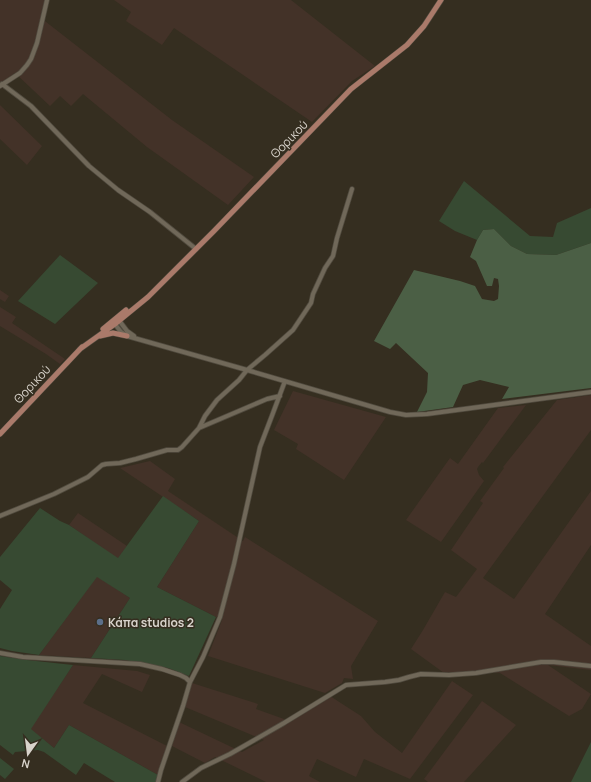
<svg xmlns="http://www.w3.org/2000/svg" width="591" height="782" viewBox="0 0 591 782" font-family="Manrope,sans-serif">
	<rect width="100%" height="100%" fill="#352e20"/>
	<!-- industrial -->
	<path fill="#433228" d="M0,0H45L41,18L172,120L254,177L228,205L147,147L83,94L71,106L60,96L50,106L15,73L4,81L0,85Z
		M114,0H291L375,66L352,81L312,122L174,28L162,45L126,21L131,12Z
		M0,105L42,146L27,165L0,139Z
		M0,290L9,296L5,302L0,299Z
		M0,307L16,317L12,323L65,359L60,364L46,354L0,326Z
		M293,391L386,417L344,480L296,449L298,444L274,430Z
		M591,395V430L483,578L514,599L591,491V545L545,614L591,646V670L548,665L591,694L582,709L569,716L500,673L479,671L444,673L411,649L423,630L445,592L456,597L477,569L451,550L483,503L480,501L504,468L503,467L557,400Z
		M526,405L483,463L482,462L478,467L477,469L479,475L484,481L441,542L406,520L450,458L458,464L498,408Z
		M150,461L175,479L168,491L243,541L245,537L378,621L351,666L353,679L344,678L342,683L325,693L208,656L222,620L157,587L199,521L120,468Z
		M78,513L127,546L118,559L69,525Z
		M97,576L130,598L91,658L39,655Z
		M73,665L137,671L150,675L142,692L102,674L83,703L167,746L158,775L69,725L54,748L30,729Z
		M452,681L473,695L410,779L364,759L356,777L317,759L309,776L320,782H266L215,757L205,763L172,746L179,722L242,752L264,740L185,707L192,683L258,704L256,709L284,719L287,724L330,696L361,716L375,732L402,753Z
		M482,701L516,725L464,782H428L424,779Z"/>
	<!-- green -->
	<path fill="#374a32" d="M464,181L530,236L553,237L557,223L591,208V243L556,255L527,254L511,246L494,229L483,230L477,240L455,231L439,221Z
		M60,255L98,283L55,324L18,301Z
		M163,496L199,521L157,587L216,617L189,676L168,668L125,660L91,658L130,598L97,577L39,655L12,651L0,648V609L12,590L0,580V557L40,508L60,521L69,525L118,558Z
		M0,656L27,660L73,665L31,729L54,748L69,725L158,775L157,782H115L84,763L76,775L44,752L38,750L15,752L13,755L0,745Z
		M591,742V782H571Z
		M0,758L14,769L5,779L0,775Z"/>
	<!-- forest -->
	<path fill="#4b5f45" d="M494,229L511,246L527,254L556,255L591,243V388L502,399L509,387L480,380L463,385L453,407L417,412L427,392L428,373L396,343L390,349L374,341L414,270L460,281L475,286L482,299L494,301L498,299L499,286L498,279L494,278L492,286H487L476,261L470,257L477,240L483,230Z"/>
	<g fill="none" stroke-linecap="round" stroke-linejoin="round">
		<!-- minor casing -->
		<g stroke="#514b3f" stroke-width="5.5">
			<path id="minor" d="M2,84L31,106L89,166L118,190L150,212L196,249
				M0,86L20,73L27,65L31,59L37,43L47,0
				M118,319L127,331L134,336
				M114,323L121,332L127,336L247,370L390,412L406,415L427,414L591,392
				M199,428L267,399L280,396
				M0,516L54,494L88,477L102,465L106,464L120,463L136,459L167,450H178L182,447L199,428L205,416L217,400L239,380L247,370L265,355L293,330L311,303L313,294L325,268L333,256L337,238L352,189
				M0,653L23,657L140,664L162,669L180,675L186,678L190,682
				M158,782L161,770L183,706L190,682L203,657L220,617L234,564L260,447L273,413L285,381
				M182,782L201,768L230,754L284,723L346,685L385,682L399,680L409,677L421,674L449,675L476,673L541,662H554L591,666"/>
		</g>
		<!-- major casing -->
		<g stroke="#514b3f" stroke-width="6">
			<path id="major" d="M103,329L126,310
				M100,336L113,333L127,336
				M80,349L115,324L148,297L214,231L351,89L407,45L424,26L441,0
				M0,434L82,347"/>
		</g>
		<!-- minor -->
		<use href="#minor" stroke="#706859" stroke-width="4"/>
		<!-- major -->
		<use href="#major" stroke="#aa7a6a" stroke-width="5"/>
	</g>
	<!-- markers -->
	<circle fill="#5c6f8a" stroke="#352e20" stroke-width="1.5" cx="100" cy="622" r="4"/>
	<g text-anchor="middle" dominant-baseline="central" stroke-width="3" stroke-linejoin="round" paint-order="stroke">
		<!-- street labels -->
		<g font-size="12" fill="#d8d3cb" stroke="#352e20">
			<text transform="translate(289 139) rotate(-46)">Θορικού</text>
			<text transform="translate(32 384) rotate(-47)">Θορικού</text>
		</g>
		<!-- poi labels -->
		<g font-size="12" font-weight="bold" fill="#d8d3cb" stroke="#352e20" text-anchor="start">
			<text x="108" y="622">Κάπα studios 2</text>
		</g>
	</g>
	<!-- north arrow -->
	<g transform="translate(28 754) rotate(194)" stroke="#352e20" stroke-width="3" paint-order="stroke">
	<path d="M0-3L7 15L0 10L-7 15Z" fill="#d8d3cb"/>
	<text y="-6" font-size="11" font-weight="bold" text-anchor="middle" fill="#d8d3cb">N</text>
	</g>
</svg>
